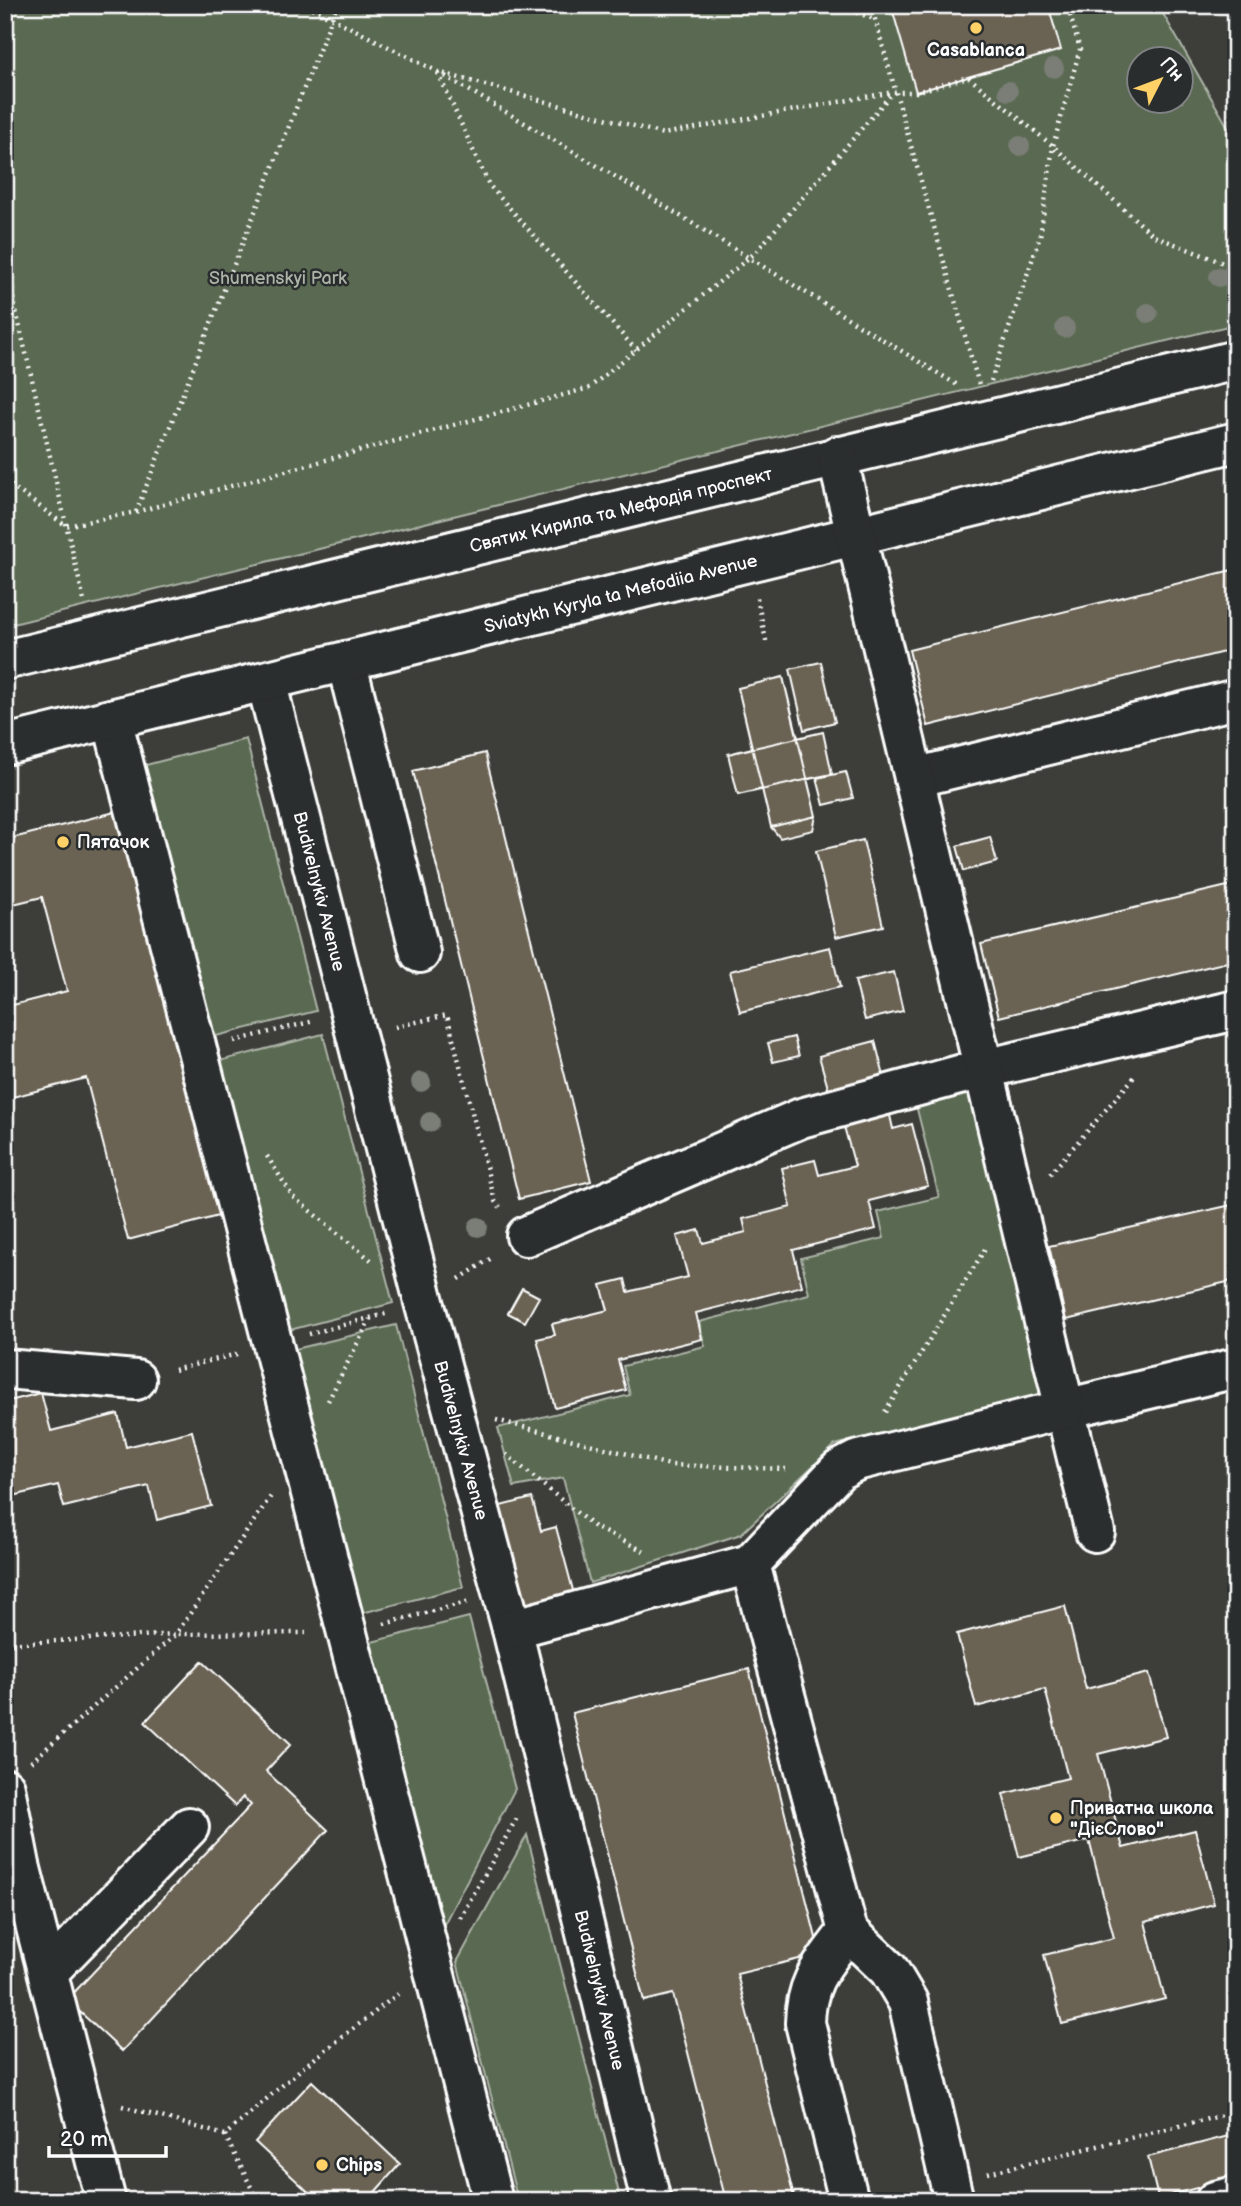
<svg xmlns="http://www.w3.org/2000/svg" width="1241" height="2206" viewBox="0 0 1241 2206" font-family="'Balsamiq Sans',sans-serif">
	<rect width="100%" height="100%" fill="#3d3d39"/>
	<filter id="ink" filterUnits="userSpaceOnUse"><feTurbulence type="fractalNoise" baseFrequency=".0143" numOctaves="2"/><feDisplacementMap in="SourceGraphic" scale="14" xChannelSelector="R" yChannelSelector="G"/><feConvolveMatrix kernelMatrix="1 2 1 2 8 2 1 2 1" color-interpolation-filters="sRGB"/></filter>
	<g filter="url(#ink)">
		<!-- green -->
		<path fill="#5a6951" stroke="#acb4a8" stroke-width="2" fill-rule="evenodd" d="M5,5H1158L1236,141V324L5,626ZM1140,60H1182V102H1140Z
			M246,739L316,1011L208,1038L138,767Z
			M323,1034L393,1303L286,1331L216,1062Z
			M971,1091L1041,1395L835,1445L741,1534L590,1583L563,1478L514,1487L498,1428L630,1395L623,1366L705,1346L699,1322L809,1294L801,1258L884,1238L878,1212L939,1197L916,1105Z
			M396,1325L463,1587L358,1614L291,1350Z
			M469,1617L515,1789L442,1928L368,1643Z
			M527,1835L621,2201H518L457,1962Z"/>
		<!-- building -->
		<path fill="#6a6252" stroke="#fff" stroke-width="2" d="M891,5H1048L1061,50L916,92Z
			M1236,569V649L928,726L909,650Z
			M821,662L835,722L804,730L790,669Z
			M783,677L798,738L823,732L832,774L807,779L816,816L813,830L780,838L771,827L762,789L738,795L728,754L752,748L738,688Z
			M783,677L816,816L771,827L738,688Z
			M823,732L832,774L738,795L728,754Z
			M485,753L591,1181L519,1199L413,771Z
			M846,772L853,798L824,805L817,778Z
			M115,812L222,1215L128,1240L86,1078L5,1099V1007L67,991L42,897L5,906V840Z
			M990,837L997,862L964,871L957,846Z
			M863,840L883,926L836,937L816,851Z
			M1236,884V960L999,1017L981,944Z
			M830,947L840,987L740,1012L730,971Z
			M894,972L903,1011L865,1020L855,981Z
			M794,1037L799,1056L773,1062L768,1043Z
			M875,1041L885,1080L830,1095L819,1056Z
			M889,1111L893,1129L912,1124L928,1186L869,1201L876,1229L793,1250L802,1286L696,1313L702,1339L618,1360L626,1390L555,1408L537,1339L555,1335L552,1324L608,1310L601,1285L625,1279L628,1292L688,1277L677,1236L699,1230L703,1243L746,1232L743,1219L791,1207L782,1168L815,1160L819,1175L855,1166L843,1123Z
			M1236,1204V1280L1066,1320L1049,1246Z
			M522,1288L539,1297L525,1322L508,1313Z
			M41,1393L51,1431L118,1414L126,1447L192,1431L211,1506L157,1520L149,1486L64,1507L58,1485L5,1498V1402Z
			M532,1498L541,1531L556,1527L574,1594L512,1611L485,1510Z
			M1065,1606L1086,1689L1149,1673L1166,1737L1098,1754L1123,1848L1195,1830L1214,1904L1145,1922L1165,1999L1062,2024L1044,1955L1114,1938L1089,1840L1019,1857L1003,1794L1068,1778L1045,1689L976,1707L957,1634Z
			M202,1661L291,1744L266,1771L328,1830L122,2051L67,2000L251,1805L243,1797L235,1806L145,1722Z
			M749,1669L820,1954L737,1974L795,2201H726L673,1994L644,2001L572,1713Z
			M312,2081L400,2164L375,2192L385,2201H318L255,2142Z
			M1236,2134V2178L1158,2198L1148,2157Z"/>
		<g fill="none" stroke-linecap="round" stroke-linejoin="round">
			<!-- minor casing -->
			<g stroke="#fff" stroke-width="44">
				<g id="minor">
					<path id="s1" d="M5,660L1236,360"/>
					<path d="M346,661L420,953"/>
					<path id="s2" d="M266,681L424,1302L512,1629L651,2201"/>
					<path d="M112,719L493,2201"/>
					<path id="s3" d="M5,745L1236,442"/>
					<path d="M914,778L1236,699"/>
					<path d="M526,1236L801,1118L959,1075L1236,1010"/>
					<path d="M5,1369L136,1380"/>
					<path d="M1095,1532L1065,1409L1236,1368"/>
					<path d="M750,1564L848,1931L889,1970L908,2002L954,2201"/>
					<path d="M512,1629L750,1564L839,1470L856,1461L1065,1409L837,456"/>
					<path d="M5,1788L20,1865L106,2201"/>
					<path d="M848,1931C824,1964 806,1979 805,2023L849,2201"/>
					<path d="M48,1972L189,1827"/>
					<path d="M1215,2201L1236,2196"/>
				</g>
			</g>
			<!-- path -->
			<path stroke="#fff" stroke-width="4.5" stroke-dasharray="2 5" stroke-linecap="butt" d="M306,5L438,72L663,134L893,92H916L968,77L1053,146L1154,236L1236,268
				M837,5L874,19
				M871,5L979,385
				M438,73L489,185L636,350
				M445,76L628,184L959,386
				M5,264L84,601
				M991,381L1040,237L1053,146L1080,49L1067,5
				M5,481L66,526L136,512L589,388L756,252L893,92
				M136,512L337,5
				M757,598L767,645
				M395,1027L447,1015L495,1201L500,1207
				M234,1041L314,1021
				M267,1156L293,1197L371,1260
				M1050,1174L1136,1075
				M459,1279L493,1257
				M309,1334L389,1313
				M174,1370L237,1354
				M328,1401L370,1319
				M885,1412L985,1249
				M496,1420L670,1465L786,1469
				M506,1454L594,1527L644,1551
				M384,1624L467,1602
				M5,1644L176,1634L271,1496
				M31,1762L176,1634L306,1633
				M460,1918L518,1816
				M122,2106L225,2135L301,2069L398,1994
				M225,2135L258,2201
				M988,2173L1236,2112"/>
			<!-- minor -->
			<use href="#minor" stroke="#2a2d2e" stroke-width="38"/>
		</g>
		<!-- trees -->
		<g fill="#7a7e76">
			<circle cx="1054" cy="68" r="10"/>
			<circle cx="1008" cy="91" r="10"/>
			<circle cx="1020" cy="146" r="10"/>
			<circle cx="1219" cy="277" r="10"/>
			<circle cx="1148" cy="313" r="10"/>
			<circle cx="1065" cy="328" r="10"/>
			<circle cx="421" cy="1082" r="10"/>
			<circle cx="430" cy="1122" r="10"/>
			<circle cx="478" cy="1227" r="10"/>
		</g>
	</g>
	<!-- markers -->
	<g fill="#ffd166" stroke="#2a2d2e" stroke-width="2.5">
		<circle cx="976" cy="28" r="7"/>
		<circle cx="63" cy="842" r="7"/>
		<circle cx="1056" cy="1818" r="7"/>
		<circle cx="322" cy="2165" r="7"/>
	</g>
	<g text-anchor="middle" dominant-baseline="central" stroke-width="5" stroke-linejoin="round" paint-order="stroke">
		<!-- poi labels -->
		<g font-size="18" font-weight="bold" fill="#fff" stroke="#2a2d2e" text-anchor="start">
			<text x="976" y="50" text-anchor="middle">Casablanca</text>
			<text x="77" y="842">Пятачок</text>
			<text x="1070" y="1808">Приватна школа<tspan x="1070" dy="21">"ДієСлово"</tspan></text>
			<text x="336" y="2165">Chips</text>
		</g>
		<!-- park labels -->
		<g font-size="18" fill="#acb4a8" stroke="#2a2d2e">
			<text x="278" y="278">Shumenskyi Park</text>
		</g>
		<!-- street labels -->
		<g font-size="18" fill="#fff" stroke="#2a2d2e">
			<text stroke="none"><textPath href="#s1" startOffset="634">Святих Кирила та Мефодія проспект</textPath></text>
			<text stroke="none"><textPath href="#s3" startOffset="634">Sviatykh Kyryla ta Mefodiia Avenue</textPath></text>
			<text stroke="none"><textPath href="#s2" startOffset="217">Budivelnykiv Avenue</textPath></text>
			<text stroke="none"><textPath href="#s2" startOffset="784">Budivelnykiv Avenue</textPath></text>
			<text stroke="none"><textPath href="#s2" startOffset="1351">Budivelnykiv Avenue</textPath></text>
		</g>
	</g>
	<!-- margin -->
	<rect width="1241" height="2206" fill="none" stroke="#2a2d2e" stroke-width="28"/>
	<rect x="14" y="14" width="1213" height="2178" fill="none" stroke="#fff" stroke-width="2.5" filter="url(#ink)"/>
	<!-- north arrow -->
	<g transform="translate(1160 80) rotate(48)"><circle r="33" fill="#2a2d2e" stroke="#7f8182" stroke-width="2"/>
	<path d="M0-5L12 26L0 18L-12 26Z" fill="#ffd166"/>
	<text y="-10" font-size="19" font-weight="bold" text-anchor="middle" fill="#ffffff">Пн</text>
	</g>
	<!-- scale -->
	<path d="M49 2146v10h117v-10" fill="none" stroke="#ffffff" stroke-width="3.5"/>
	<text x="60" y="2146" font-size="21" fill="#ffffff" stroke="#2a2d2e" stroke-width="5" paint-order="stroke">20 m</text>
</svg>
